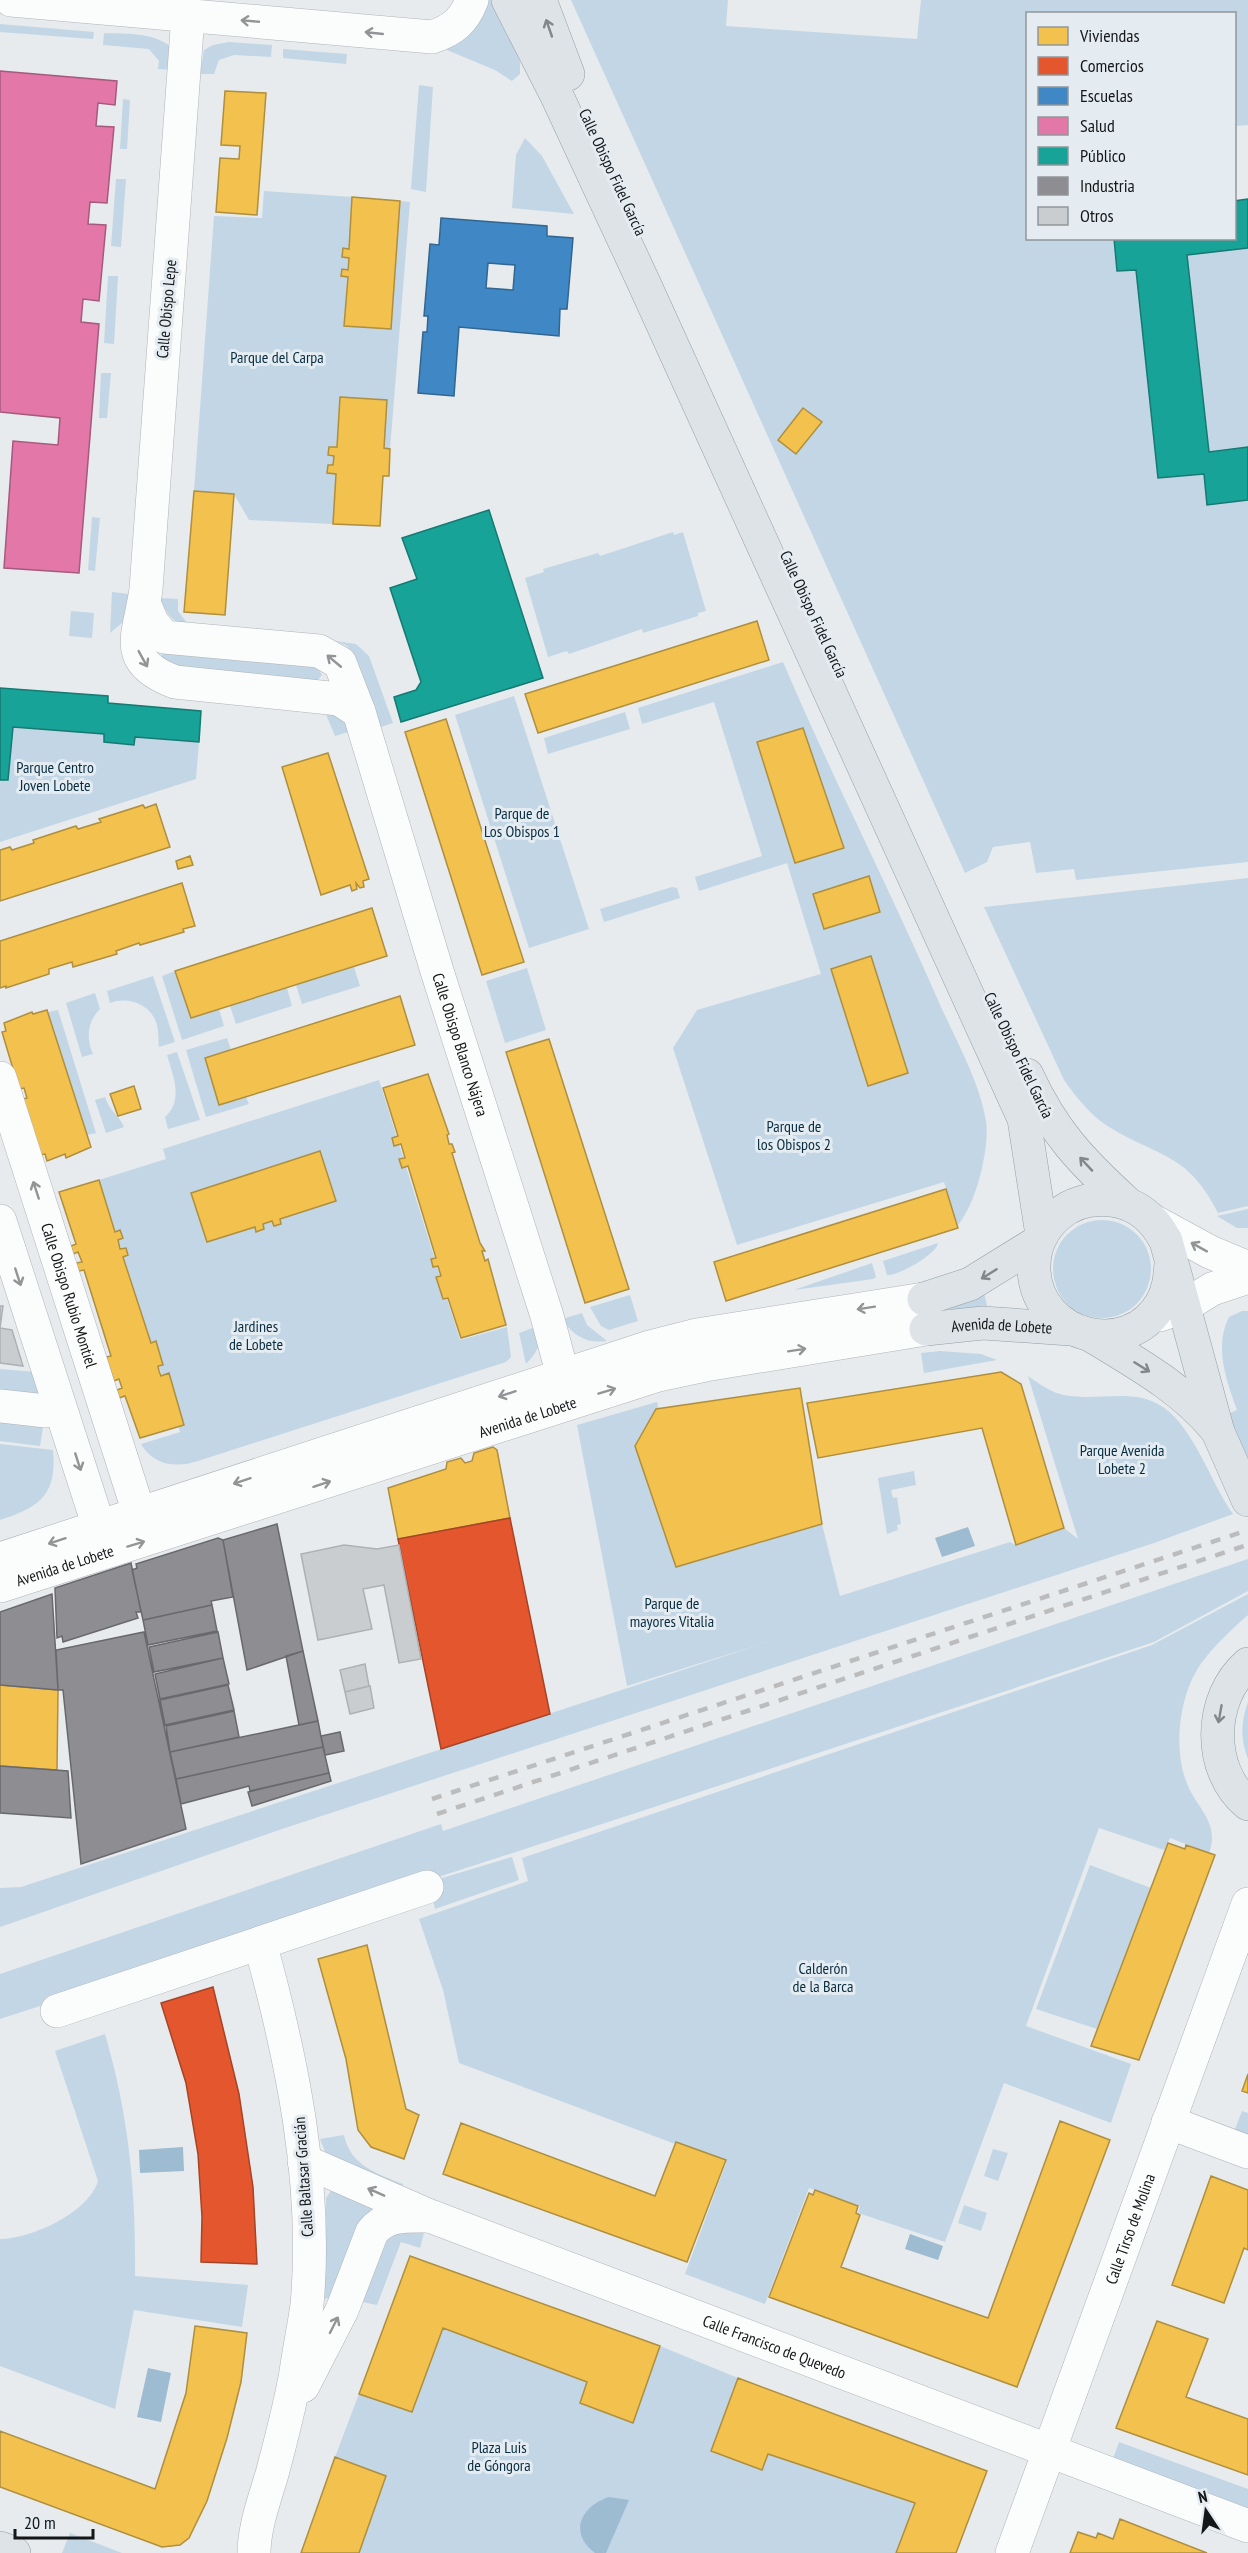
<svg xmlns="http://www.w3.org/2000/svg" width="1248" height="2553" viewBox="0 0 1248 2553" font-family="'PT Sans Narrow',sans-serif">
	<rect width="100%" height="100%" fill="#e7ebee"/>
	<!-- green -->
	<path fill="#c2d6e5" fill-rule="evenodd" d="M487,0H491L520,62V74L512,81L495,70L442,48Z
		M571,0H728L726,26L917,39L921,0H1248V125L1235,126L1234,14H1028V238L1114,239L1117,271L1136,270L1158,478L1204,474L1207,504L1248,500V862L1076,880L1074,869L1036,873L1030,842L993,847L987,862L965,873Z
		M0,24L94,32L93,39L0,32Z
		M104,33C127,34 151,32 170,46L171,70L158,69L159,61L149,49L103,45Z
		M229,42L272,45L271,57L234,55L219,60L214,74H200L204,50L213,45Z
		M283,49L347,54L346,64L283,58Z
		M419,85L433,87L426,192L411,189Z
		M123,99L130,100L127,149H120Z
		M525,138L542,156L574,214L512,208L516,155Z
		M116,179H126L121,247L111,246Z
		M264,191L352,197L344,325L391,328L400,201L410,202L390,449L384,448L386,400L340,397L333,524L249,520L234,494L194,491L214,216L262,218Z
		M1248,248V447L1209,452L1187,255Z
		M108,276H118L114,344L104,343Z
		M101,373H111L107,418H99Z
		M92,517L100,518L95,571L88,570Z
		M673,532L674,535L683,532L706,611L698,613V616L643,633L642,629L569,654L567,651L548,657L525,578L544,572L543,569L598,553L600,556Z
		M112,592L129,594L123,622L110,633Z
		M160,598L178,599V611L190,627C172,621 167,616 160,598Z
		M71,611L94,613L92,638L69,636Z
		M336,641L356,644L369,656L393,723L378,728L354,654L347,646Z
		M167,650L314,663L322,675L317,681L171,670L161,660L162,654Z
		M783,662C831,775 888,885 937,998C954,1037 979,1079 986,1121C990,1148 976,1204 958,1225L944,1182L737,1245L673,1048L697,1010L821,974L787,863L699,891L695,877L762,856L714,702L642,724L638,708ZM803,728L844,848L795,863L757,742ZM871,956L908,1073L869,1086L831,969Z
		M514,696L589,929L529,948L455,715Z
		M322,705L345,721L348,732L335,736Z
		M625,712L630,729L548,754L544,738Z
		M13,727L104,734V742L134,745L135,737L199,742L196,779L0,842V780H8Z
		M1248,878V1206L1218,1213C1188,1153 1160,1158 1109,1127C1091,1116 1076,1097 1064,1080L984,907Z
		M672,887L677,888L680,898L604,922L600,909Z
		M354,967L360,986L302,1004L296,985Z
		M527,968L546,1030L505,1043L486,981Z
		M175,971L191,1018L219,1009L224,1026L182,1040L162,976Z
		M153,976L175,1042L159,1047C158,1039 159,1030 156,1022C150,1004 127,996 110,1003L107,991Z
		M287,988L292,1006L236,1024L230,1006Z
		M95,993L100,1009C87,1022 86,1038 93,1054L82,1057L66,1003Z
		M58,1010L96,1133L87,1135L48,1012Z
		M227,1038L231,1050L205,1058L219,1105L246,1097L249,1104L206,1117L186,1050Z
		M177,1052L200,1120L168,1129L165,1117C184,1100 173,1076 167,1055Z
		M379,1080L460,1340L507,1327L511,1357L506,1362L198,1461C176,1468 154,1466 141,1444L180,1432L99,1180L166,1159L163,1149ZM320,1151L335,1200L280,1219L281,1224L274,1226L272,1221L263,1224L264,1229L257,1232L255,1227L207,1242L192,1193Z
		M105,1097C109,1111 120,1116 124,1127L106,1133L95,1100Z
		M1248,1209V1228H1237L1217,1216Z
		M1053 1269a49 49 0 1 1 98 0a49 49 0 1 1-98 0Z
		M938,1243C938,1253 899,1276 887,1275L883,1261Z
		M872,1263L876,1277L873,1279L794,1290Z
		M983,1288L988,1310L951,1312L950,1302Z
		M630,1295L638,1321L609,1330L601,1326L590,1307Z
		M1242,1311H1248V1460L1228,1414L1237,1410C1226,1380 1214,1347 1229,1317Z
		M582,1313L587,1325L607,1341C587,1344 573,1336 562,1319Z
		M541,1325C542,1341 538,1352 526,1364L519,1333Z
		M940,1351L981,1354L997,1360L924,1373L921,1353Z
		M0,1369L35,1372L47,1404L40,1446L0,1441Z
		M1028,1376C1038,1383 1049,1391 1060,1394C1093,1403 1133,1386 1163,1407C1194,1428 1211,1483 1233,1514L1154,1543L282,1829L0,1927V1888L21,1887L774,1640L627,1686L577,1425L657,1402L697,1560L822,1524L840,1596L1010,1542L1016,1545L1064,1528L1078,1539Z
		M0,1444L53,1450C57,1495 40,1507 0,1520Z
		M914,1471L916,1485L891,1490L893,1498L897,1497L901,1524L897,1525L898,1530L887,1534L878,1478Z
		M1248,1559V1591L1154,1642L639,1812L0,2019V1974L441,1824L443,1831Z
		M1248,1594V1615C1232,1629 1216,1644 1203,1661C1179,1692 1172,1750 1188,1786C1198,1809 1220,1824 1209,1853L1170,1838L1164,1850L1099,1828L1026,2026L1131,2064L1111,2123L1004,2083L945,2242L858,2213L860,2206L809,2188L765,2304L685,2274L726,2163L459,2063L443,1990L419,1919L528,1881L522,1858L1152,1645Z
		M1248,1702V1759C1240,1739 1241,1721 1248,1702Z
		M512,1857L519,1880L435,1909L429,1882Z
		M1090,1865L1151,1888L1097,2029L1036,2009Z
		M105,2034C129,2116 136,2191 135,2276L248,2285L242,2327L134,2310L115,2409L0,2366V2239C32,2239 89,2212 98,2181L55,2051Z
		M1242,2111L1248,2113V2137L1234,2132Z
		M344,2135C350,2165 377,2174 403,2184L401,2191L328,2159L320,2139Z
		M993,2149L1008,2153L998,2181L984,2176Z
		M331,2191L375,2203L338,2300L324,2298L326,2198Z
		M964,2205L987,2213L981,2231L958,2223Z
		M415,2230L424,2233L420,2248L401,2242L377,2305L357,2301L389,2232Z
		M443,2328L587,2382L580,2403L632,2423L660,2346L738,2378L711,2452L762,2469L768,2454L915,2503L896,2553H359L386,2476L335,2457L359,2394L412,2412Z
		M1119,2442L1248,2489V2514L1111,2464Z
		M70,2533L122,2553H62Z"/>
	<!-- water -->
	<path fill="#9dbbd1" d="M968,1527L975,1546L942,1557L935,1538Z
		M183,2147L184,2171L140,2173L139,2150Z
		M910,2234L943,2246L938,2260L905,2249Z
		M148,2368L171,2373L161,2422L137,2417Z
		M609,2497L629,2500L606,2553H595C568,2533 581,2506 609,2497Z"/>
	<!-- homes -->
	<path fill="#f2c14e" stroke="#af8e3e" stroke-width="1.5" d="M225,91L266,93L257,215L216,212L220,158L239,159L240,146L221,145Z
		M352,197L400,201L391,329L344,326L348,277L341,276L342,269L348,270L349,258L342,257L343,248L349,249Z
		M340,397L387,400L384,448L390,449L389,476H383L380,526L333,524L336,474L327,473L328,465H333L334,456L328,455L329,447H337Z
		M803,408L822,422L796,454L778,440Z
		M194,491L234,494L225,615L184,612Z
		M757,621L769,660L538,733L525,694Z
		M446,719L524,962L482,975L405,732Z
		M803,728L844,848L795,863L757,742Z
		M328,753L369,879L363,881L364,887L360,888L356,883L357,889L352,891L350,885L321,895L282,767Z
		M156,804L170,847L0,901V850L10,847L12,850L34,843L33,840L76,826L78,829L101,822L99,819L143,805L145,808Z
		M190,856L193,865L178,869L176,861Z
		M869,876L880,912L824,929L813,894Z
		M182,883L195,926L183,929L184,932L140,945L139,943L116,951L117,954L73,967L72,962L49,969V974L6,988V986L0,988V941Z
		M372,908L387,956L191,1018L175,971Z
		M871,956L908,1073L868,1086L831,969Z
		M400,996L415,1045L219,1105L205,1058Z
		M47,1010L91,1147L66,1158L65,1154L47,1161L45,1154L40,1155L22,1099L27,1098L24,1088L19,1089L2,1032L6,1031L4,1023L32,1012L33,1014Z
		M549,1039L629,1289L585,1303L506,1052Z
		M428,1074L449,1134L447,1135L449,1144H452L455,1152L452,1153L480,1243L485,1251H482L485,1261L488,1259L506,1325L461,1338L448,1298L443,1299L436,1277L441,1276L438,1266L433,1267L431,1259L436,1258L408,1166L402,1168L399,1159L405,1158L401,1144L394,1146L392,1138L398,1136L383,1088Z
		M134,1086L141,1109L118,1116L110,1094Z
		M320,1151L336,1201L280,1219L281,1224L274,1226L272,1221L263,1224L264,1229L256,1232L255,1227L207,1242L191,1193Z
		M99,1180L115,1232L120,1230L123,1238L118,1240L120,1249L126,1248L128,1255L123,1257L151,1343L156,1341L163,1365L158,1366L159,1371L161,1376L169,1373L184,1425L140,1438L125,1396L119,1398L117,1390L122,1388L119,1379L114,1381L106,1357L111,1356L84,1270L79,1271L76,1263L82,1262L78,1252L73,1254L71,1246L76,1244L59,1192Z
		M946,1189L958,1228L726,1301L714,1262Z
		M1001,1372L1021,1384L1064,1528L1016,1545L982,1428L818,1458L807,1403Z
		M800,1388L822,1524L676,1567L635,1446L656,1409Z
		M493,1447L497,1450L510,1518L398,1539L388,1488L446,1469L447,1462L461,1458L465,1463L472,1461L474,1453Z
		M0,1685L58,1690L57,1770L0,1766Z
		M1168,1843L1185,1849L1186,1845L1215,1855L1139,2060L1091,2046Z
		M367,1945L406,2109L419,2115L404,2159L371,2147L358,2130L346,2059L318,1959Z
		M1248,2074V2093L1242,2091Z
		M1060,2121L1110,2140L1017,2387L769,2297L809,2193L813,2195L815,2190L858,2206L856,2213L860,2215L841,2267L988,2318Z
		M461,2123L655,2196L676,2142L726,2160L687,2262L443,2174Z
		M1211,2176L1248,2190V2250L1244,2248L1224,2303L1172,2285Z
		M410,2256L660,2346L633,2423L580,2403L587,2382L443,2328L412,2412L359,2394Z
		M1157,2321L1208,2339L1186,2397L1248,2419V2475L1116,2428Z
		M195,2326L247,2333L241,2382L227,2438L207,2501L189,2538L180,2545L162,2547L0,2487V2431L155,2489L186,2393Z
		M738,2378L987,2471L956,2553H896L915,2503L768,2454L762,2470L711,2451Z
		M335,2457L386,2476L359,2553H301Z
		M1120,2519L1207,2553H1070L1078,2532L1096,2538L1098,2533L1113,2539Z"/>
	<!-- shops -->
	<path fill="#e4572e" stroke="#a64427" stroke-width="1.5" d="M510,1518L550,1714L441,1749L398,1539Z
		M213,1987L239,2094L253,2187L257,2264L201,2262L202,2217L198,2154L186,2083L161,2003Z"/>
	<!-- schools -->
	<path fill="#3f88c5" stroke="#326691" stroke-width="1.5" fill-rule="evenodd" d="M441,218L547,226V236L573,238L567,309H560L559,336L459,327L454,396L418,393L423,332H427L428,316H424L430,244L439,245ZM488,263L515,265L513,290L486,288Z"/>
	<!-- health -->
	<path fill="#e377a8" stroke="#a55a7d" stroke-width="1.5" d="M0,71L117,81L115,105L98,103L96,126L114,127L107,203L90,202L88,224L106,225L99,301L83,299L81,322L99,324L79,573L4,568L13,441L58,445L60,418L0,412Z"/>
	<!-- public -->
	<path fill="#17a398" stroke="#167972" stroke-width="1.5" d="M1248,199V248L1187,255L1209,452L1248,447V500L1207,505L1204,474L1158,478L1136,270L1117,271L1114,238H1234V201Z
		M489,510L543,678L401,722L394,697L416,690L421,682L390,588L417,579L402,538Z
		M0,688L108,696V703L201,711L199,742L135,737L134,745L104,742V734L13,727L8,780H0Z"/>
	<!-- industry -->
	<path fill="#8d8d92" stroke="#69696d" stroke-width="1.5" d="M277,1524L303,1651L247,1670L223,1540Z
		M218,1538L223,1540L233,1597L211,1601L212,1605L143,1620L132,1570L137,1568L136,1564Z
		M131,1563L141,1612H136L138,1618L63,1642L62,1636L57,1638L55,1588Z
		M52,1594L58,1690L0,1685V1612Z
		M212,1605L217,1631L148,1645L143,1620Z
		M144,1632L186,1829L81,1864L63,1690H58L56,1650Z
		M218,1632L223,1658L154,1672L149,1647Z
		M303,1651L318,1721L299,1725L286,1656Z
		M223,1658L229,1684L160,1699L155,1674Z
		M228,1685L234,1710L165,1725L160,1700Z
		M234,1711L239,1737L170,1752L166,1726Z
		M318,1721L323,1747L176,1779L170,1752Z
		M340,1732L344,1751L325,1755L321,1736Z
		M323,1747L329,1773L250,1791L249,1786L181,1804L176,1779Z
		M0,1766L68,1771L71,1818L0,1813Z
		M329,1773L331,1781L252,1806L248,1792Z"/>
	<!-- building -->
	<path fill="#cacdd0" stroke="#aeb1b4" stroke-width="1.5" d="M0,1306H3L0,1328L12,1330L23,1366L0,1363Z
		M344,1545L377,1549L399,1545L421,1659L399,1663L384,1585L363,1589L372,1629L318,1640L301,1554Z
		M365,1664L369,1686L345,1692L340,1670Z
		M370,1686L374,1708L350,1714L345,1692Z"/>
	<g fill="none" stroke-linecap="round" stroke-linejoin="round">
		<!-- minor casing -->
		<g stroke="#b1b3b6" stroke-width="34">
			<g id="minor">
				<path d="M11,0L432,37C453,30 464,21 472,0"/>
				<path d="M188,16L146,589C140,635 119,661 175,682L339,699L359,712"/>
				<path id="s1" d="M144,603L152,622L164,637L319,651L340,663L359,712L437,971L547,1316L563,1376"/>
				<path id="s2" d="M0,1078L139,1513"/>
				<path d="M0,1221L99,1527"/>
				<path d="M1153,1221L1210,1252L1248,1268"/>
				<path d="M1160,1315L1183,1307L1212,1289L1248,1277"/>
				<path d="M0,1406L46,1411"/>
				<path d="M0,1559L650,1347L697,1335L924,1299"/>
				<path id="s3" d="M0,1586L658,1375L705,1365L926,1329"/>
				<path d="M57,2011L427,1887"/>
				<path d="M1168,2122L1248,2152"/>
				<path id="s4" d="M304,2161L430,2216L1248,2526"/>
				<path d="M303,2386L342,2310L372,2232C387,2214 406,2216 428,2216"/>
				<path d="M254,2553C254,2527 265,2498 272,2474C281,2440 290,2407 296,2372C299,2350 304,2327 307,2305C318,2184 292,2059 260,1943"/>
				<path id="s5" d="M1012,2553L1248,1904"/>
			</g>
		</g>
		<!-- major casing -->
		<g stroke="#949fa5" stroke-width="34">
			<g id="major">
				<path d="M508,0L557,96L643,281L1024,1119L1042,1235"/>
				<path d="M540,0L568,74"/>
				<path d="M1027,1075C1053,1132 1082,1162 1128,1204"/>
				<path d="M1171,1263C1170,1276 1169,1290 1162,1302C1128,1362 1038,1337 1034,1271C1033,1249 1042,1229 1058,1215C1085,1192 1130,1195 1153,1222C1158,1227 1162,1234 1166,1241L1218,1432L1248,1500"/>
				<path d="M924,1299L970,1284L1038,1242"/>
				<path id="s6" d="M926,1329L983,1323L1070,1329"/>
				<path d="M1092,1336C1136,1363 1182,1388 1215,1428"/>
				<path d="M1248,1664C1208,1698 1207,1771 1248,1804"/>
				<path d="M0,2548L14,2553"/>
			</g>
		</g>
		<!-- minor -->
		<use href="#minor" stroke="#fbfcfc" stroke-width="33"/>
		<!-- major -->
		<use href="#major" stroke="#dee3e7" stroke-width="33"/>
		<!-- rail -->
		<path stroke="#bcbcbd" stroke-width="4.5" stroke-dasharray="10 10" stroke-linecap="butt" d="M432,1799L1242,1532
			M437,1814L1247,1545"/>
	</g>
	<!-- one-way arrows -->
	<defs><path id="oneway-shaft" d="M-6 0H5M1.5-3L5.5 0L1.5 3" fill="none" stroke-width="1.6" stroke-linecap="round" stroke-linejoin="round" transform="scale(1.5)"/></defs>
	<g stroke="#939495">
		<use href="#oneway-shaft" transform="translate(250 21) rotate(-175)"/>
		<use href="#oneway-shaft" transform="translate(374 33) rotate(-174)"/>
		<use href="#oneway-shaft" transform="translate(143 659) rotate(61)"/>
		<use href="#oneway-shaft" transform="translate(334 661) rotate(-140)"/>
		<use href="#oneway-shaft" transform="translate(36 1190) rotate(-108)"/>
		<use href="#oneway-shaft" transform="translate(1199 1247) rotate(-151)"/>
		<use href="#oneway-shaft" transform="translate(18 1277) rotate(72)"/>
		<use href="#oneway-shaft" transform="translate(866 1308) rotate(171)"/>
		<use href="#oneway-shaft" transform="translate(797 1350) rotate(-9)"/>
		<use href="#oneway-shaft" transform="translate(607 1391) rotate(-17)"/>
		<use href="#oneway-shaft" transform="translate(507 1394) rotate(162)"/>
		<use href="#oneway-shaft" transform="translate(78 1462) rotate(72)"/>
		<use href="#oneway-shaft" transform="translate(242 1481) rotate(162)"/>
		<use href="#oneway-shaft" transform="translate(322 1484) rotate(-18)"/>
		<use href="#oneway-shaft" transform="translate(57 1541) rotate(162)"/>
		<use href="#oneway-shaft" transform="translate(136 1544) rotate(-17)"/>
		<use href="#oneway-shaft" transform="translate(376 2192) rotate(-156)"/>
		<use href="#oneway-shaft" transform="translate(334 2325) rotate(-63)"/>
	</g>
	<g stroke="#83878a">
		<use href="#oneway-shaft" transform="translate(549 28) rotate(-109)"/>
		<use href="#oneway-shaft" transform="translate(1086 1164) rotate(-133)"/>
		<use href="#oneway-shaft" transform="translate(989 1274) rotate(148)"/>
		<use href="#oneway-shaft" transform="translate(1142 1367) rotate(32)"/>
		<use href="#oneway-shaft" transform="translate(1220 1714) rotate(100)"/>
	</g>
	<g text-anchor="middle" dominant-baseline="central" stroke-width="6" stroke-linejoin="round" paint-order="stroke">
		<!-- street labels -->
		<g font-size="16" fill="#141618" stroke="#e4ecf1">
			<text transform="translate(613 172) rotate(65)">Calle Obispo Fidel García</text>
			<text transform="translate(166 309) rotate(-85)">Calle Obispo Lepe</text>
			<text transform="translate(814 614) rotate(65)">Calle Obispo Fidel García</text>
			<text stroke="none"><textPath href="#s1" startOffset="620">Calle Obispo Blanco Nájera</textPath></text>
			<text transform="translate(1019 1055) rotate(64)">Calle Obispo Fidel García</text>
			<text stroke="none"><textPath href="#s2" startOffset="228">Calle Obispo Rubio Montiel</textPath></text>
			<text stroke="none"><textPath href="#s6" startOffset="76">Avenida de Lobete</textPath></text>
			<text stroke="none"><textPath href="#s3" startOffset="554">Avenida de Lobete</textPath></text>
			<text stroke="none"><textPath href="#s3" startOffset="68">Avenida de Lobete</textPath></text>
			<text transform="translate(303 2177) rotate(-94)">Calle Baltasar Gracián</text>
			<text stroke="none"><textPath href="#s5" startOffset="345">Calle Tirso de Molina</textPath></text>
			<text stroke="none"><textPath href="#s4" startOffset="506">Calle Francisco de Quevedo</textPath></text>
		</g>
		<!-- park labels -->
		<g font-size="16" fill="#082d41" stroke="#e4ecf1">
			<text x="277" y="357">Parque del Carpa</text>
			<text x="55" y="767">Parque Centro<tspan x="55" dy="18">Joven Lobete</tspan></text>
			<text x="522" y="813">Parque de<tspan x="522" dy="18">Los Obispos 1</tspan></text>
			<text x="794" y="1126">Parque de<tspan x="794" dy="18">los Obispos 2</tspan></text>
			<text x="256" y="1326">Jardines<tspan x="256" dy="18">de Lobete</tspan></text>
			<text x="1122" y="1450">Parque Avenida<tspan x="1122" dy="18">Lobete 2</tspan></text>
			<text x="672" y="1603">Parque de<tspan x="672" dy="18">mayores Vitalia</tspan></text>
			<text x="823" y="1968">Calderón<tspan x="823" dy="18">de la Barca</tspan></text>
			<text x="499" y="2447">Plaza Luis<tspan x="499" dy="18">de Góngora</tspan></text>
		</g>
	</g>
	<!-- legend -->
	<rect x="1026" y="12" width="210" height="228" fill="#e4ecf1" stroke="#91969a" stroke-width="1.5"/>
	<rect x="1038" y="27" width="30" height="18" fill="#f2c14e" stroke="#91969a" stroke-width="1.5"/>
	<text x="1080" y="42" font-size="18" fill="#141618">Viviendas</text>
	<rect x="1038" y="57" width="30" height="18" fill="#e4572e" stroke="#91969a" stroke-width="1.5"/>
	<text x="1080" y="72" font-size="18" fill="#141618">Comercios</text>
	<rect x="1038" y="87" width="30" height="18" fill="#3f88c5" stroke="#91969a" stroke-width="1.5"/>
	<text x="1080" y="102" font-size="18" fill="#141618">Escuelas</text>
	<rect x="1038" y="117" width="30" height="18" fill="#e377a8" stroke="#91969a" stroke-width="1.5"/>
	<text x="1080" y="132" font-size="18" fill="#141618">Salud</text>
	<rect x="1038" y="147" width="30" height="18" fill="#17a398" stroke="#91969a" stroke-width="1.5"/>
	<text x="1080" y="162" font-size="18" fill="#141618">Público</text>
	<rect x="1038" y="177" width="30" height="18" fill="#8d8d92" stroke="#91969a" stroke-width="1.5"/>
	<text x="1080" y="192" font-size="18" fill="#141618">Industria</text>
	<rect x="1038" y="207" width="30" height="18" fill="#cacdd0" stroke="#91969a" stroke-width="1.5"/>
	<text x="1080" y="222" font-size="18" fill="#141618">Otros</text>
	<!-- north arrow -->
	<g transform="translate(1206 2511) rotate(347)" stroke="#e4ecf1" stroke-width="4.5" paint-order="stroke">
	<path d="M0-4.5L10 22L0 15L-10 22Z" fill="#141618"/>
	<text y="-9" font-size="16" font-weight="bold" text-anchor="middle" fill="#141618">N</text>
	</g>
	<!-- scale -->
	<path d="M15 2529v9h78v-9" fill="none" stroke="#141618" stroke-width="3"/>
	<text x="24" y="2529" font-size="18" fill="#141618" stroke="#e4ecf1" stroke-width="4.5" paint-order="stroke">20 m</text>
</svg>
